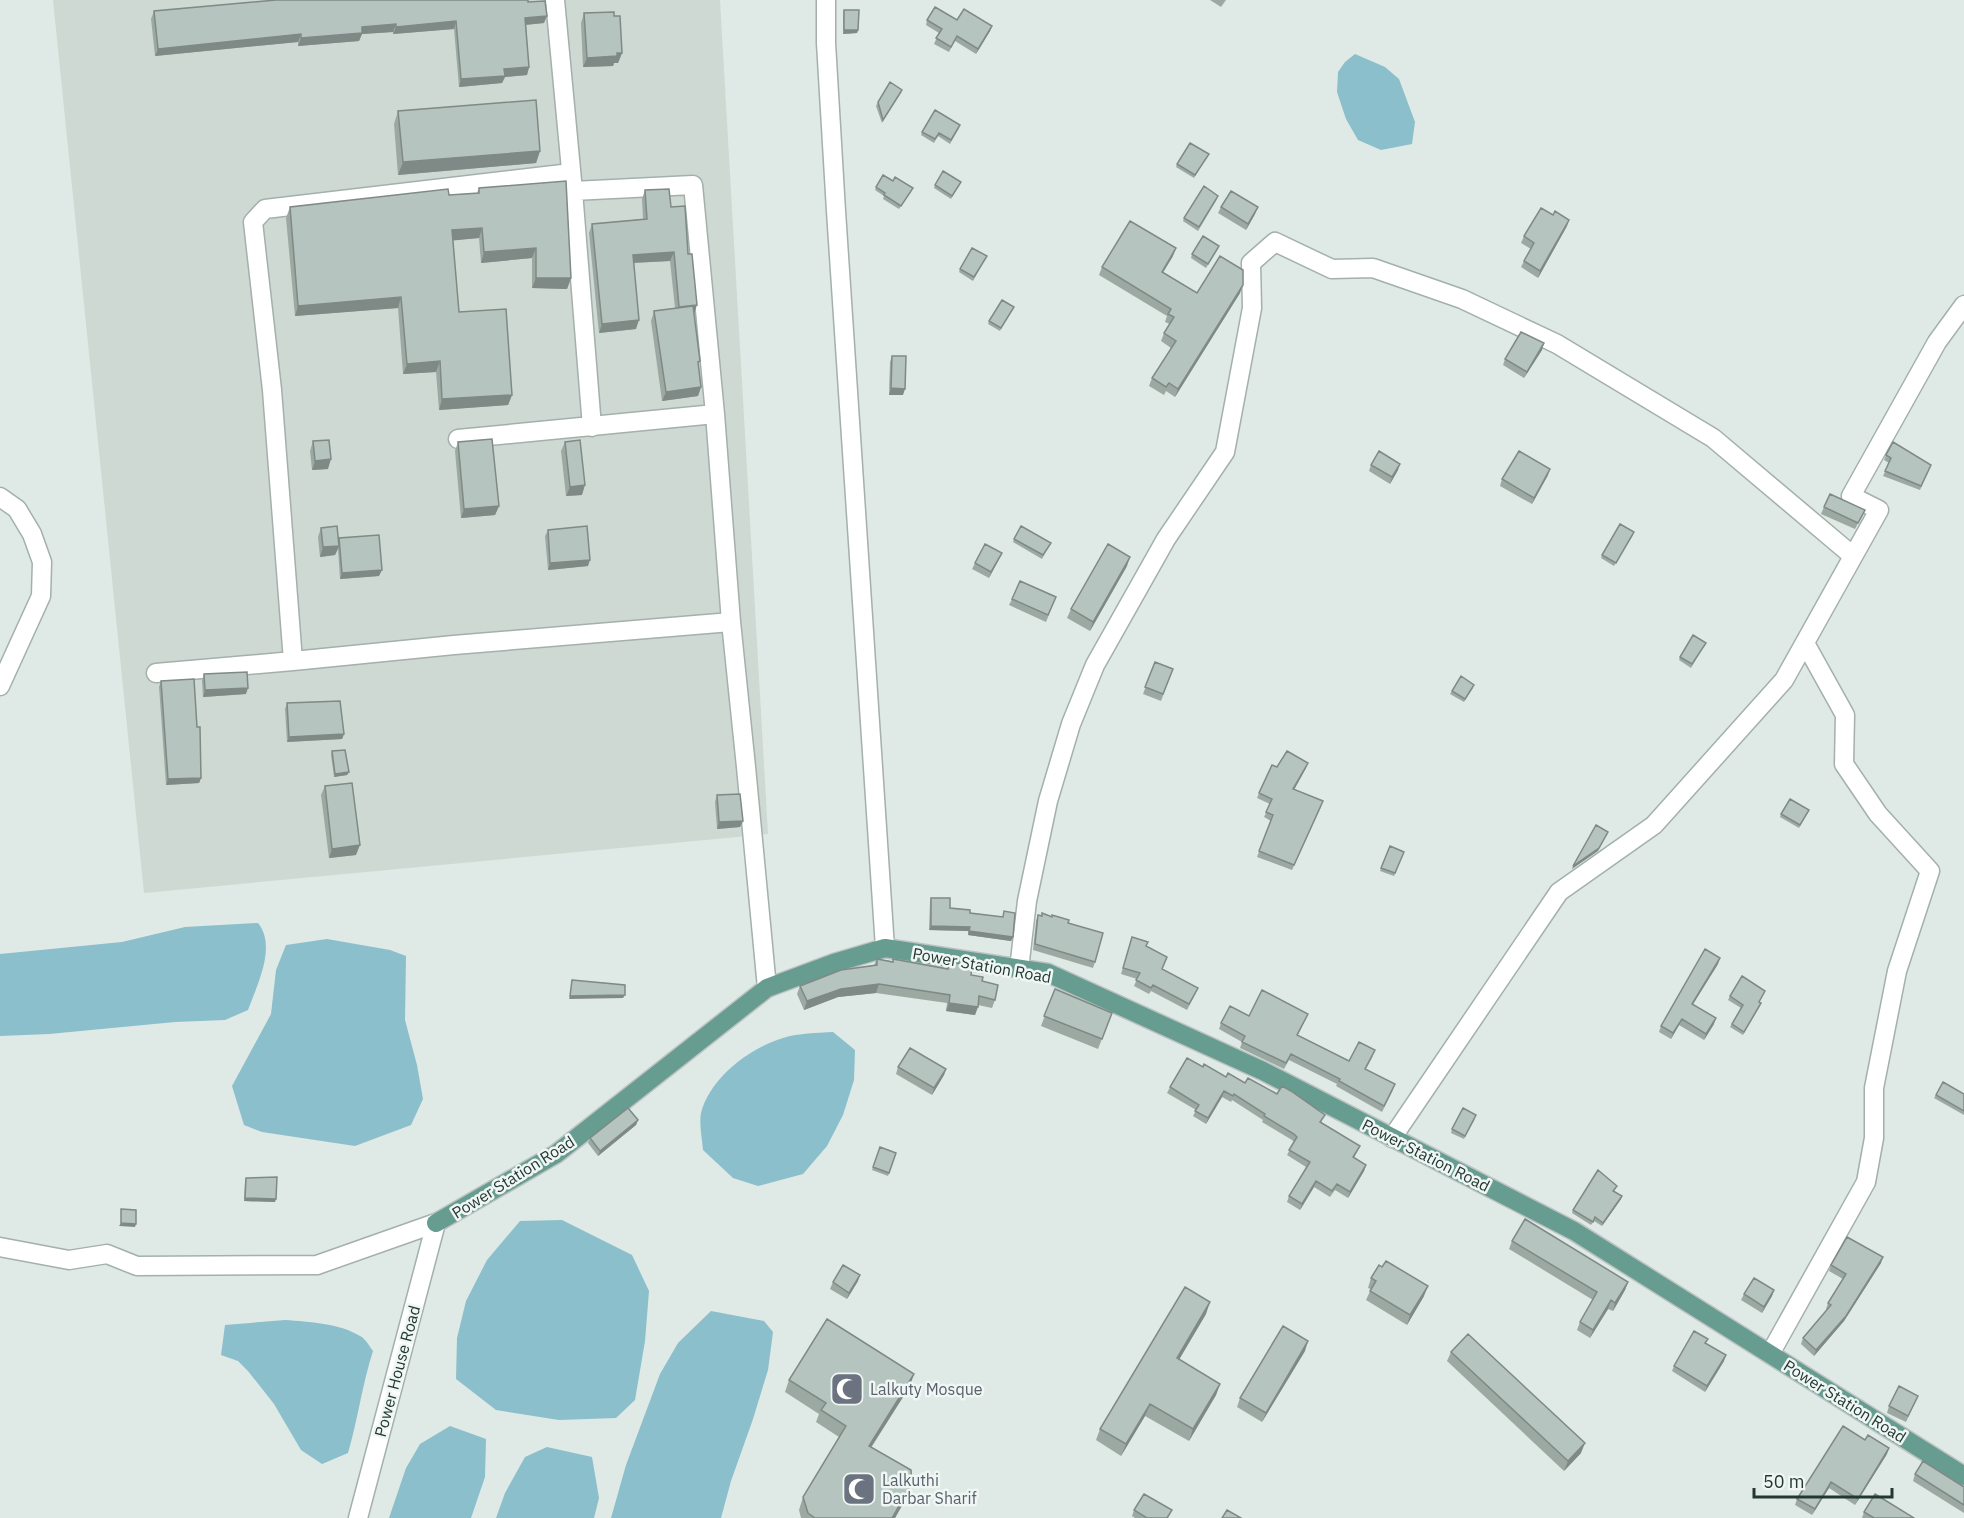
<svg xmlns="http://www.w3.org/2000/svg" width="1964" height="1518" viewBox="0 0 1964 1518" font-family="'IBM Plex Sans',sans-serif">
	<rect width="100%" height="100%" fill="#dfe9e5"/>
	<!-- built -->
	<path fill="#ced9d4" d="M53,0H720L768,834L144,893Z"/>
	<!-- water -->
	<path fill="#8bbfcb" d="M1355,54L1385,67L1399,79L1415,122L1412,144L1381,150L1358,140L1346,119L1337,92L1338,72L1345,62Z
		M258,923C277,946 257,985 248,1010L225,1020L175,1022L49,1034L0,1036V954L122,942L185,927Z
		M327,939L390,950L406,956L405,1020L417,1065L423,1099L411,1125L355,1146L262,1132L244,1125L232,1086L271,1014L276,970L286,945Z
		M833,1032L855,1050L854,1080L843,1115L827,1146L803,1174L758,1186L733,1178L703,1150C702,1138 699,1124 701,1113C710,1078 749,1048 783,1038C799,1033 817,1033 833,1032Z
		M562,1220L632,1255L649,1291L645,1341L635,1400L616,1418L559,1420L496,1410L456,1379L457,1338L466,1301L487,1260L520,1221Z
		M711,1311L764,1321L773,1332L768,1370L753,1419L731,1481L721,1518H611L626,1465L660,1374L678,1343Z
		M285,1320C309,1322 339,1323 360,1336C366,1339 369,1346 373,1351C362,1385 358,1419 348,1453L322,1464L301,1450L274,1404L248,1371L238,1361L221,1355L225,1325Z
		M450,1426L486,1439L485,1477L471,1518H389L406,1468L420,1444Z
		M547,1447L592,1457L599,1498L594,1518H496L505,1493L525,1457Z"/>
	<g fill="none" stroke-linecap="round" stroke-linejoin="round">
		<!-- minor casing -->
		<g stroke="#a3b0ac" stroke-width="21">
			<path id="minor" d="M555,0L573,191L693,185L715,414L731,622L746,767L767,988
				M826,0V43L836,211L885,948
				M571,173L265,209L253,222L272,390L293,661L454,645L731,622
				M573,191L592,427
				M458,439L715,414
				M0,497L17,509L32,534L42,562L41,596L0,686
				M156,673L293,661
				M1019,969L1027,901L1048,801L1071,724L1095,665L1166,539L1225,452L1252,308L1251,263L1275,242L1332,269L1373,268L1462,299L1557,344L1713,438L1853,556
				M1392,1138L1559,892L1654,825L1784,680L1879,510L1851,496L1937,342L1964,305
				M0,1247L69,1260L107,1254L137,1266L317,1265L436,1223
				M1770,1354L1866,1182L1874,1138V1088L1897,971L1930,871L1878,814L1844,764L1845,715L1805,643
				M358,1518L436,1223"/>
		</g>
		<!-- major casing -->
		<g stroke="#bdc3c2" stroke-width="21">
			<path id="major" d="M436,1223L556,1154L767,988L834,963L885,948L1048,973L1263,1071L1574,1231L1964,1476"/>
		</g>
		<!-- minor -->
		<use href="#minor" stroke="#fff" stroke-width="18"/>
		<!-- major -->
		<use href="#major" stroke="#679c90" stroke-width="18"/>
	</g>
	<!-- wall -->
	<path fill="#9ca9a3" d="M1210,0H1226L1221,7Z
		M528,2L544,23L526,25L529,67L527,75L505,77L502,83L459,87L454,29L393,34V32L362,34L359,41L298,46V42L155,56L151,19L154,11Z
		M844,10L858,30L857,33L843,34V13Z
		M584,13L614,16L622,53L618,63H614L613,66L583,67L581,23Z
		M927,20H957L990,31L976,54L955,41L949,52L934,44L939,33L926,25Z
		M902,90L901,93L882,123L876,106L878,102Z
		M398,111L540,151L536,163L398,175L394,124Z
		M959,128L950,144L938,136L934,143L921,135L922,132Z
		M1209,154L1194,178L1176,167L1177,164Z
		M893,181L913,188L899,209L883,199L884,196L875,190L876,187Z
		M961,182L951,199L934,188L935,185Z
		M479,188L571,278L567,289L532,288V258L481,263L479,238L453,240L459,312L512,395L508,405L439,410L436,372L403,374L398,308L295,316L286,218L290,207L477,193Z
		M645,190L671,207L688,254L698,367L701,387L698,396L662,401L651,321L654,311L675,308L670,261L633,263L636,329L599,333L589,233L592,224L643,219L642,199Z
		M1217,199L1198,231L1183,221L1184,218Z
		M1221,207L1255,214L1246,230L1218,213Z
		M1567,226L1538,278L1521,267L1524,261L1531,249L1521,243L1524,236Z
		M1218,249L1206,268L1191,258L1192,254Z
		M987,256L973,281L959,272L960,269Z
		M1173,256L1163,272L1197,293H1240L1175,397L1166,391L1164,395L1149,386L1152,378L1171,348L1161,341L1164,333L1170,324L1165,322L1167,316L1099,275L1102,267Z
		M1012,310L1000,331L988,324L989,321Z
		M1542,350L1524,378L1503,365L1505,359Z
		M892,356L903,395H889L890,362Z
		M313,441L328,469L312,470L310,451Z
		M458,442L499,506L495,515L461,518L455,451Z
		M565,442L582,495L566,496L561,451Z
		M1886,455L1929,470L1920,490L1883,476L1889,463L1884,460Z
		M1371,465L1398,470L1390,484L1369,471Z
		M1548,475L1532,504L1500,486L1502,479Z
		M1824,507L1865,510L1855,529L1821,514Z
		M321,528L338,541L339,538L379,576L340,579L338,549L335,555L320,557L318,537Z
		M548,530L588,566L548,570L545,536Z
		M1633,535L1614,566L1601,558L1602,555Z
		M1014,539L1049,546L1042,559L1013,542Z
		M999,559L989,578L972,569L975,563Z
		M1127,566L1090,631L1067,618L1071,609Z
		M1056,597L1046,622L1009,605L1012,599Z
		M1704,646L1691,668L1679,660L1680,657Z
		M1155,662L1173,669L1161,701L1143,694Z
		M204,674L246,694L203,697L202,681Z
		M161,681L201,778L199,783L166,785L159,687Z
		M1473,688L1464,702L1450,694L1452,691Z
		M287,703L344,734L342,739L287,742L285,709Z
		M332,751L349,772L347,775L334,777L331,755Z
		M1277,767L1306,768L1294,790L1321,807L1292,870L1257,857L1271,821L1264,817L1270,804L1257,798L1259,793Z
		M325,786L356,855L329,858L321,795Z
		M717,795L743,821L740,827L717,829L715,802Z
		M1809,810L1799,828L1780,817L1781,814Z
		M1390,846L1404,852L1394,876L1380,871Z
		M931,898L950,908L970,913L1003,917L1004,911L1013,937L1011,941L968,935V931L929,930L930,902Z
		M1038,915L1052,917L1068,923L1095,962L1093,968L1033,950L1036,921Z
		M1132,937L1146,946L1167,957L1162,969L1196,993L1187,1010L1151,991L1149,994L1134,986L1137,979L1121,974Z
		M877,959L946,969L949,962L982,981L995,1000L992,1008L978,1005L975,1015L946,1011L947,1003L876,993L838,997L804,1010L797,994L800,986L874,965Z
		M1718,964L1693,1004L1714,1024L1704,1040L1679,1025L1671,1039L1659,1032L1661,1026Z
		M1055,989L1112,1013L1098,1049L1041,1026Z
		M1765,991L1759,1002L1761,1003L1760,1006L1743,1035L1730,1027L1741,1008L1728,1000L1730,996Z
		M1308,1014L1298,1035L1349,1061L1373,1056L1366,1069L1393,1090L1382,1112L1336,1086L1337,1084L1289,1060L1284,1069L1240,1048L1242,1042L1219,1029L1221,1023L1249,1016Z
		M898,1067L946,1069L944,1075L932,1095L896,1074Z
		M1203,1067L1226,1077L1245,1083L1322,1121L1321,1122L1360,1146L1354,1158L1366,1165L1364,1171L1348,1198L1335,1190L1330,1197L1314,1187L1300,1210L1287,1202L1289,1196L1306,1167L1287,1155L1294,1142L1292,1140L1262,1122L1263,1120L1232,1100L1231,1102L1222,1097L1206,1124L1193,1116L1196,1110L1167,1093L1170,1087Z
		M1964,1094V1115L1934,1098L1936,1095Z
		M1475,1119L1464,1139L1451,1133L1452,1129Z
		M638,1120L636,1125L598,1156L588,1143L590,1138Z
		M896,1153L888,1176L872,1170L873,1167Z
		M246,1178L275,1202L244,1201L245,1181Z
		M1616,1189L1614,1191L1622,1196L1621,1199L1602,1226L1594,1221L1591,1225L1572,1213L1573,1210Z
		M1512,1241L1628,1282L1625,1290L1613,1311L1608,1309L1590,1338L1577,1330L1580,1322L1593,1300L1509,1249Z
		M1881,1263L1844,1321L1814,1356L1801,1344L1803,1338L1827,1310L1826,1309L1828,1303L1843,1279L1829,1271L1831,1265Z
		M1371,1278L1424,1296L1407,1325L1366,1300L1371,1289L1368,1288Z
		M858,1281L847,1299L830,1289L833,1282Z
		M1774,1290L1772,1296L1762,1313L1741,1300L1744,1294Z
		M1206,1314L1179,1359L1220,1384L1216,1395L1189,1441L1145,1416L1121,1456L1096,1440L1100,1429Z
		M1708,1339L1706,1343L1724,1361L1705,1392L1672,1371L1674,1366Z
		M1305,1351L1262,1422L1237,1407L1240,1398Z
		M1451,1352L1581,1453L1564,1471L1447,1361Z
		M789,1380L910,1386L871,1448L912,1483L908,1495L895,1518H801L799,1510L803,1497L839,1437L816,1422L819,1414L785,1392Z
		M1918,1396L1906,1422L1887,1413L1889,1406Z
		M1887,1454L1855,1505L1829,1488L1812,1515L1795,1505L1797,1499Z
		M1915,1474L1964,1487V1513L1913,1481Z
		M1134,1510H1172L1168,1518H1135L1132,1516Z
		M1864,1512L1914,1518H1862Z"/>
	<!-- shaded-wall -->
	<path fill="#7f8985" d="M547,16L544,23L523,25L525,18Z
		M456,21L454,29L393,34L396,27Z
		M396,24L393,32L362,34L359,41L298,46L301,38L362,27Z
		M992,26L990,31L976,54L978,49Z
		M844,30H858L857,33L843,34Z
		M301,34L298,42L155,56L158,49Z
		M617,53H622L618,63H614L613,66L583,67L587,58Z
		M529,67L527,75L505,77L502,83L459,87L461,79L504,69Z
		M540,151L536,163L398,175L403,162Z
		M1258,207L1255,214L1246,230L1248,224Z
		M1569,220L1567,226L1538,278L1540,271Z
		M482,228L479,238L448,241L452,230Z
		M536,248L532,258L481,263L484,252Z
		M1176,248L1173,256L1159,279L1162,272Z
		M674,252L670,261L629,263L633,255Z
		M536,278H571L567,289L532,288Z
		M1243,285L1240,293L1175,397L1178,389Z
		M401,297L398,308L295,316L298,306Z
		M697,305L694,314L679,307Z
		M639,320L636,329L599,333L602,324Z
		M1544,343L1542,350L1524,378L1527,372Z
		M440,361L436,372L403,374L407,364Z
		M701,387L698,396L662,401L666,392Z
		M891,388L905,389L903,395H889Z
		M512,395L508,405L439,410L442,399Z
		M331,459L328,469L312,470L315,461Z
		M1400,464L1398,470L1390,484L1392,477Z
		M1550,469L1548,475L1532,504L1534,498Z
		M585,485L582,495L566,496L570,487Z
		M499,506L495,515L461,518L464,509Z
		M339,546L335,555L320,557L323,547Z
		M1002,553L999,559L989,578L991,572Z
		M1130,557L1127,566L1090,631L1093,622Z
		M590,560L588,566L548,570L550,563Z
		M382,570L379,576L340,579L342,573Z
		M248,688L246,694L203,697L205,690Z
		M344,734L342,739L287,742L289,737Z
		M1308,763L1306,768L1291,795L1293,789Z
		M349,772L347,775L334,777L335,774Z
		M201,778L199,783L166,785L168,779Z
		M743,821L740,827L717,829L719,822Z
		M1608,832L1598,851L1572,869L1573,866Z
		M360,845L356,855L329,858L332,849Z
		M931,926L970,927L968,931L929,930Z
		M969,931L1013,937L1011,941L968,935Z
		M1720,958L1718,964L1690,1009L1692,1004Z
		M879,984L876,993L838,997L804,1010L807,1001L841,989Z
		M625,995L623,998L569,999L570,996Z
		M949,1003L978,1007L975,1015L946,1011Z
		M1716,1018L1714,1024L1704,1040L1706,1034Z
		M1682,1019L1679,1025L1671,1039L1673,1033Z
		M946,1069L944,1075L932,1095L934,1088Z
		M1224,1091L1222,1097L1206,1124L1208,1118Z
		M638,1120L636,1125L598,1156L600,1151Z
		M1366,1165L1364,1171L1348,1198L1350,1192Z
		M1316,1181L1314,1187L1300,1210L1302,1204Z
		M1622,1196L1621,1199L1602,1226L1603,1223Z
		M245,1198L276,1199L275,1202L244,1201Z
		M121,1223L136,1224L135,1227L119,1226Z
		M1883,1257L1881,1263L1844,1321L1814,1356L1816,1350Z
		M860,1275L858,1281L847,1299L849,1293Z
		M1628,1282L1625,1290L1613,1311L1615,1303Z
		M1428,1286L1424,1296L1407,1325L1410,1315Z
		M1774,1290L1772,1296L1762,1313L1764,1307Z
		M1611,1300L1608,1309L1590,1338L1593,1330Z
		M1210,1302L1206,1314L1173,1370L1177,1358Z
		M1308,1341L1305,1351L1262,1422L1266,1413Z
		M1726,1355L1724,1361L1705,1392L1707,1386Z
		M914,1374L910,1386L864,1458L869,1446Z
		M1220,1384L1216,1395L1189,1441L1193,1429Z
		M1150,1404L1145,1416L1121,1456L1126,1444Z
		M1585,1443L1581,1453L1564,1471L1568,1461Z
		M1889,1448L1887,1454L1855,1505L1858,1499Z
		M1831,1482L1829,1488L1812,1515L1815,1509Z
		M912,1483L908,1495L895,1518H892Z"/>
	<!-- building -->
	<path fill="#b5c4be" stroke="#7f8985" stroke-width="1.5" d="M276,0H528V2L545,1L547,16L525,18L529,67L504,69L505,76L461,79L456,21L396,27V24L362,27V33L301,38V34L158,49L154,11Z
		M935,7L957,20L964,9L992,26L978,49L957,36L951,47L936,38L942,29L927,20Z
		M844,10H859L858,30H844Z
		M614,12V16H620L622,53H617V56L587,58L584,13Z
		M890,82L902,90L883,120L878,102Z
		M536,100L540,151L403,162L398,111Z
		M935,110L960,125L951,140L939,133L935,139L922,132Z
		M1190,143L1209,154L1195,175L1177,164Z
		M943,171L961,182L952,196L935,185Z
		M883,175L893,181L895,177L913,188L901,206L884,195L885,193L876,187Z
		M566,181L571,278H536V248L484,252L482,228L452,230L459,312L506,309L512,395L442,399L440,361L407,364L401,297L298,306L290,207L448,189L449,195L479,193V188Z
		M1204,186L1218,196L1199,227L1184,218Z
		M669,189L671,207L685,206L688,254H692L697,305L679,307L674,252L633,255L639,320L602,324L592,224L647,219L645,190Z
		M1231,191L1258,207L1248,224L1221,207Z
		M1541,208L1553,215L1555,211L1569,220L1540,271L1524,261L1534,243L1524,236Z
		M1130,221L1176,248L1162,272L1197,293L1220,256L1243,270V285L1178,389L1169,383L1166,387L1152,378L1176,341L1164,333L1174,317L1168,314L1171,309L1102,267Z
		M1203,236L1219,246L1208,264L1192,254Z
		M972,248L987,256L974,277L960,269Z
		M1002,300L1014,307L1001,328L989,321Z
		M693,306L700,361L698,362L701,387L666,392L654,311Z
		M1521,332L1544,343L1527,372L1505,359Z
		M892,356H906L905,389L891,388Z
		M492,439L499,506L464,509L458,442Z
		M329,440L331,459L315,461L313,441Z
		M580,440L585,485L570,487L565,442Z
		M1893,442L1931,465L1921,486L1885,471L1891,458L1886,455Z
		M1379,451L1400,464L1392,477L1371,465Z
		M1519,451L1550,469L1534,498L1502,479Z
		M1830,494L1865,510L1858,523L1824,507Z
		M1620,524L1634,532L1616,563L1602,555Z
		M337,526L339,546L323,547L321,528Z
		M587,526L590,560L550,563L548,530Z
		M1021,526L1051,543L1043,555L1014,539Z
		M379,535L382,570L342,573L339,538Z
		M985,544L1002,553L991,572L975,563Z
		M1108,544L1130,557L1093,622L1071,609Z
		M1020,581L1056,597L1048,615L1012,599Z
		M1693,635L1706,643L1692,664L1680,657Z
		M1155,662L1173,669L1163,694L1145,687Z
		M247,672L248,688L205,690L204,674Z
		M1461,676L1474,685L1465,699L1452,691Z
		M194,679L197,727H200L201,778L168,779L161,681Z
		M340,701L344,734L289,737L287,703Z
		M345,750L349,772L335,774L332,751Z
		M1287,751L1308,763L1293,789L1323,801L1294,865L1259,851L1273,815L1266,812L1272,799L1259,793L1272,765L1277,767Z
		M352,783L360,845L332,849L325,786Z
		M740,794L743,821L719,822L717,795Z
		M1790,799L1809,810L1800,825L1781,814Z
		M1596,825L1608,832L1599,848L1573,866Z
		M1390,846L1404,852L1395,873L1381,868Z
		M931,898H950V908L970,910V913L1003,917L1004,911L1015,913L1013,937L969,931L970,927L931,926Z
		M1042,913L1052,917V915L1069,920L1068,923L1103,933L1095,962L1035,944L1038,915L1042,916Z
		M1132,937L1148,942L1146,946L1167,957L1162,969L1198,988L1189,1004L1153,985L1151,988L1136,980L1140,973L1123,968Z
		M1705,949L1720,958L1692,1004L1716,1018L1706,1034L1682,1019L1673,1033L1661,1026Z
		M877,959L893,962V959L948,969L949,962L972,966L971,975L983,977L982,981L998,985L995,1000L979,996L978,1007L949,1003L950,995L879,984L841,989L807,1001L800,986L841,970L877,965Z
		M1742,976L1765,991L1759,1002L1761,1003L1744,1032L1732,1024L1743,1005L1730,996Z
		M572,980L625,985V995L570,996Z
		M1055,989L1112,1013L1102,1039L1044,1016Z
		M1262,990L1308,1014L1297,1035L1349,1061L1359,1042L1375,1050L1365,1069L1395,1084L1384,1106L1339,1081L1340,1079L1291,1054L1286,1063L1242,1042L1245,1036L1221,1023L1230,1006L1249,1016Z
		M910,1048L946,1069L934,1088L898,1067Z
		M1187,1058L1203,1067L1204,1064L1226,1077L1228,1073L1245,1083L1248,1078L1277,1094L1282,1086L1291,1091L1325,1115L1320,1122L1360,1146L1353,1157L1366,1165L1350,1192L1337,1184L1332,1191L1316,1181L1302,1204L1289,1196L1310,1162L1289,1150L1297,1137L1294,1134L1264,1116L1265,1114L1234,1094L1233,1096L1224,1091L1208,1118L1195,1111L1199,1105L1170,1087Z
		M1943,1082L1964,1094V1111L1936,1095Z
		M628,1108L638,1120L600,1151L590,1138Z
		M1463,1108L1476,1115L1465,1136L1452,1129Z
		M880,1147L896,1153L889,1173L873,1167Z
		M1598,1170L1617,1186L1613,1191L1622,1196L1603,1223L1595,1217L1593,1222L1573,1210Z
		M277,1177L276,1199L245,1198L246,1178Z
		M121,1209L136,1210V1224L121,1223Z
		M1525,1219L1628,1282L1615,1303L1611,1300L1593,1330L1580,1322L1597,1292L1512,1241Z
		M1847,1237L1883,1257L1846,1316L1816,1350L1803,1338L1831,1305L1828,1303L1846,1274L1831,1265Z
		M1386,1261L1428,1286L1410,1315L1370,1291L1376,1281L1371,1278L1379,1265L1382,1267Z
		M843,1265L860,1275L849,1293L833,1282Z
		M1754,1278L1774,1290L1764,1307L1744,1294Z
		M1185,1287L1210,1302L1177,1358L1220,1384L1193,1429L1150,1404L1126,1444L1100,1429Z
		M827,1319L914,1374L869,1446L911,1470L912,1483L892,1518H815L808,1513L803,1497L846,1426L821,1410L826,1403L789,1380Z
		M1283,1326L1308,1341L1266,1413L1240,1398Z
		M1694,1331L1708,1339L1705,1343L1726,1355L1707,1386L1674,1366Z
		M1468,1334L1585,1443L1568,1461L1451,1352Z
		M1899,1386L1918,1396L1908,1416L1889,1406Z
		M1843,1426L1865,1440L1868,1435L1889,1448L1858,1499L1831,1482L1815,1509L1797,1499Z
		M1923,1461L1964,1487V1505L1915,1474Z
		M1144,1494L1172,1510L1167,1518H1147L1134,1510Z
		M1875,1494L1914,1518H1874L1864,1512Z
		M1227,1510L1241,1518H1222Z"/>
	<!-- icons -->
	<defs>
		<g id="mosque-square" transform="scale(1.725)"><rect x="-9" y="-9" width="18" height="18" rx="4" fill="#6b7280" stroke="#eff6f3"/><path d="M3.5-4.9A6 6 0 1 0 3.5 4.9A5 5 0 1 1 3.5-4.9Z" fill="#fff"/></g>
	</defs>
	<g fill-rule="evenodd">
		<use href="#mosque-square" x="847" y="1389"/>
		<use href="#mosque-square" x="859" y="1489"/>
	</g>
	<g text-anchor="middle" dominant-baseline="central" stroke-width="5" stroke-linejoin="round" paint-order="stroke">
		<!-- street labels -->
		<g font-size="16" fill="#223833" stroke="#eff6f3">
			<text transform="translate(982 965) rotate(10)">Power Station Road</text>
			<text transform="translate(1426 1155) rotate(27)">Power Station Road</text>
			<text transform="translate(513 1177) rotate(-32)">Power Station Road</text>
			<text transform="translate(397 1371) rotate(-75)">Power House Road</text>
			<text transform="translate(1845 1401) rotate(32)">Power Station Road</text>
		</g>
		<!-- worship labels -->
		<g font-size="16" fill="#5b616d" stroke="#eff6f3" text-anchor="start">
			<text x="870" y="1389">Lalkuty Mosque</text>
			<text x="882" y="1480">Lalkuthi<tspan x="882" dy="18">Darbar Sharif</tspan></text>
		</g>
	</g>
	<!-- scale -->
	<path d="M1754 1488v9h138v-9" fill="none" stroke="#223833" stroke-width="3"/>
	<text x="1763" y="1488" font-size="18" fill="#223833" stroke="#eff6f3" stroke-width="4.5" paint-order="stroke">50 m</text>
</svg>
